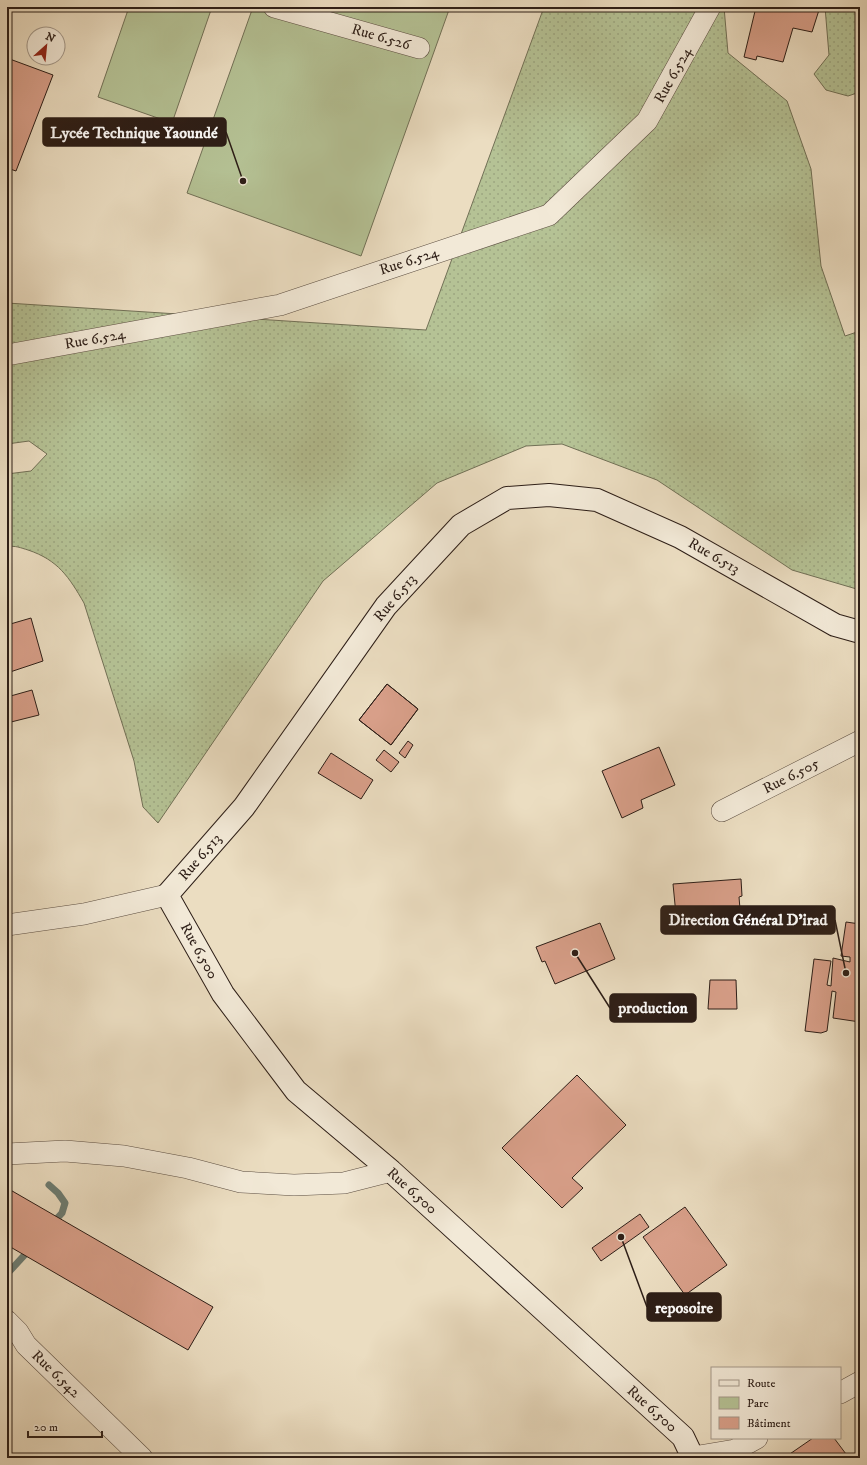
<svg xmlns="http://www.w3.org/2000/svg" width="867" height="1465" viewBox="0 0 867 1465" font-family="'IM FELL DW Pica',serif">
	<defs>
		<pattern id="green-dots" width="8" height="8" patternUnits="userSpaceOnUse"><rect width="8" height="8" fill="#b5c295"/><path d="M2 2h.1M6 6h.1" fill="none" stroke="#9ca680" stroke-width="1.8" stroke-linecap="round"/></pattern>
		<pattern id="water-rules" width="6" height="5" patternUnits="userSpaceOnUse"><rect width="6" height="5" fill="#98bcb0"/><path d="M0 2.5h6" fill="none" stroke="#83a197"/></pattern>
	</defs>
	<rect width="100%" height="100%" fill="#ebddc1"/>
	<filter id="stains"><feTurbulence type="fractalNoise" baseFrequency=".005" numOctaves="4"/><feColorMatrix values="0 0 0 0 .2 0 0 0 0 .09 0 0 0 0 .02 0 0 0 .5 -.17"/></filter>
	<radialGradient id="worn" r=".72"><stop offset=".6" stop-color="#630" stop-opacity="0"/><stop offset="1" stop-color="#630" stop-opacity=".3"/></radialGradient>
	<!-- green -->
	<path fill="url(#green-dots)" stroke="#717056" d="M544,7H724L728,53L787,101L811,169L821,266L845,336L860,331V590L792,570L657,480L562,444L526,446L437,483L323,581L158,823L143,807L134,761L84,603C69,577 58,560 28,550C21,548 15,545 7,547V474L31,471L47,454L29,441L7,444V303L426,330Z
		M825,7H860V92L848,96L826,90L814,74L829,55Z"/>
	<!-- pitch -->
	<path fill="#b5c295" stroke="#717056" d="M129,7H212L172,123L98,97Z
		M253,7H450L361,256L187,193Z"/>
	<!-- water -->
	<path fill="url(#water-rules)" stroke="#6d7d73" d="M858,1042H860V1062H856Z"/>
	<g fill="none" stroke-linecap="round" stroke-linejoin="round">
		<!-- stream -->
		<path stroke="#6d7d73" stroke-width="7" d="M49,1185L58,1193L65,1203L62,1213L52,1224
			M7,1274L31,1248"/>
	</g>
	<!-- building -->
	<path fill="#d89f89" stroke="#2d1e17" d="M756,7H810L819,10L812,32L793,28L783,62L757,56L756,60L744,57Z
		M7,58L53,75L16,171L7,168Z
		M31,618L43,661L7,673V625Z
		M387,684L418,709L391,745L359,720Z
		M387,684L418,709L391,745L359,720Z
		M32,690L39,715L7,723V697Z
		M408,741L413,745L405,758L399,753Z
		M659,747L675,785L641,800L643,808L622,818L602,771Z
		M384,750L399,762L391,772L376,760Z
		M331,753L373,780L361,799L318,773Z
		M741,879L742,896L739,897L741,921L677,925L673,884Z
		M846,922L860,924V1022L833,1018L836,992L832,991L827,1031L821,1033L805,1031L814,959L831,961L827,985L831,986L833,958L850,962V957L841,956Z
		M600,923L615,959L555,984L545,961L542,962L536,947Z
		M710,980H736L737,1009H708Z
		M577,1075L626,1125L572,1178L583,1188L562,1208L502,1148Z
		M7,1188L213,1307L188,1350L7,1245Z
		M685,1207L727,1265L685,1295L643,1237Z
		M640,1214L649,1227L601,1261L592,1248Z
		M813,1438H834L849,1458H784Z"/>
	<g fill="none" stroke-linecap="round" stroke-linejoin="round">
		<!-- street casing -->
		<g stroke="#5c4e42" stroke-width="22">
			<path id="street" d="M274,7L419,48
				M7,355L280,305L549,215L647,121L710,7
				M722,811L860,741
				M7,925L84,914L167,895
				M7,1154L65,1151L124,1156L188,1168L241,1182L294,1185L344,1183L391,1171
				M7,1321L18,1332L26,1345L142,1458
				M840,1393L860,1382
				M693,1457L735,1450L757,1438"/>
		</g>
		<!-- secondary casing -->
		<g stroke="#2d1e17" stroke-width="24">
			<path id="secondary" d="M693,1458L683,1437L391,1171L296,1091L223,994L167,895L244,807L386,606L461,525L507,498L549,495L597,500L680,537L835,625L860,632"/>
		</g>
		<!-- street -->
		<use href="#street" stroke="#f2e9d7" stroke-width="21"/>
		<!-- secondary -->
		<use href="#secondary" stroke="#f2e9d7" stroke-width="22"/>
	</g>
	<g text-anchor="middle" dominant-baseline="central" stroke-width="3" stroke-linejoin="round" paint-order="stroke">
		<!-- street labels -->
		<g font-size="15" fill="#2d1e17" stroke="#f2e9d7">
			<text transform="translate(381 37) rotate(16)">Rue 6.526</text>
			<text transform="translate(673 75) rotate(-61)">Rue 6.524</text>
			<text transform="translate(409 261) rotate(-18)">Rue 6.524</text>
			<text transform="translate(95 339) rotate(-10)">Rue 6.524</text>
			<text transform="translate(714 556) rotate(30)">Rue 6.513</text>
			<text transform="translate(395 598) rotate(-50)">Rue 6.513</text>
			<text transform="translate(791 776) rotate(-27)">Rue 6.505</text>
			<text transform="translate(200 857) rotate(-49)">Rue 6.513</text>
			<text transform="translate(199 951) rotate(61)">Rue 6.500</text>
			<text transform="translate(412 1191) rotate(42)">Rue 6.500</text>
			<text transform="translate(56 1374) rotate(44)">Rue 6.542</text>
			<text transform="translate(652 1409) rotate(42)">Rue 6.500</text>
		</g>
	</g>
	<!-- callouts -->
	<path fill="none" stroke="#2d1e17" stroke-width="1.5" d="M243 181L226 132M846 973L835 920M575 953L610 1008M621 1237L647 1307"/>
	<g fill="#2d1e17" stroke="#f2e9d7" stroke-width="1.5">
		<circle cx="243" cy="181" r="4"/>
		<circle cx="846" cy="973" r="4"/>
		<circle cx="575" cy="953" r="4"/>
		<circle cx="621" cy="1237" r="4"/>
	</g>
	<g fill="#2d1e17" stroke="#2d1e17" stroke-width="1.5">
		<rect x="43" y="118" width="183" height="28" rx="4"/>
		<rect x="661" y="906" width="174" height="28" rx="4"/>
		<rect x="610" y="994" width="86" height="28" rx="4"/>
		<rect x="647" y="1293" width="74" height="28" rx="4"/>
	</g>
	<g font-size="16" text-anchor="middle" font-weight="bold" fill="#fff">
		<text x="134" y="138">Lycée Technique Yaoundé</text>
		<text x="748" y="925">Direction Général D'irad</text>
		<text x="653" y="1013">production</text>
		<text x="684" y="1313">reposoire</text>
	</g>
	<!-- margin -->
	<rect width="867" height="1465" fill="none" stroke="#ebddc1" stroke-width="24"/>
	<rect x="8" y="8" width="851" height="1449" fill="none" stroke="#2d1e17" stroke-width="2"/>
	<rect x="12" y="12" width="843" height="1441" fill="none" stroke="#2d1e17"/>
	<!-- legend -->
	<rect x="711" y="1367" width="130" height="72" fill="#f2e9d7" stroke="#a3988a"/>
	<rect x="719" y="1380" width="20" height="6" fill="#f2e9d7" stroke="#a3988a"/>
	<text x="747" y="1387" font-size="12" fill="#2d1e17">Route</text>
	<rect x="719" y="1397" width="20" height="12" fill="#b5c295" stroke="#a3988a"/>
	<text x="747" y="1407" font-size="12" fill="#2d1e17">Parc</text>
	<rect x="719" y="1417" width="20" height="12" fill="#d89f89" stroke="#a3988a"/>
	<text x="747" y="1427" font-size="12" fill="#2d1e17">Bâtiment</text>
	<!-- north arrow -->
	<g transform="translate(46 46) rotate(27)"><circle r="19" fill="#f2e9d7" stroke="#a3988a"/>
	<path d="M0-3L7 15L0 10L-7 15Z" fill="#8f2418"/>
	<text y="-6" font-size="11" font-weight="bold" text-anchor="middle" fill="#2d1e17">N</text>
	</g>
	<!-- scale -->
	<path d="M28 1431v6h74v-6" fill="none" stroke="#2d1e17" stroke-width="2"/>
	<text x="34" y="1431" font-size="12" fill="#2d1e17" stroke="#f2e9d7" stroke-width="3" paint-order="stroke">20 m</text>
	<rect width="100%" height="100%" filter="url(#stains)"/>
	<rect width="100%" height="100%" fill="url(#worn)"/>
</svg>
